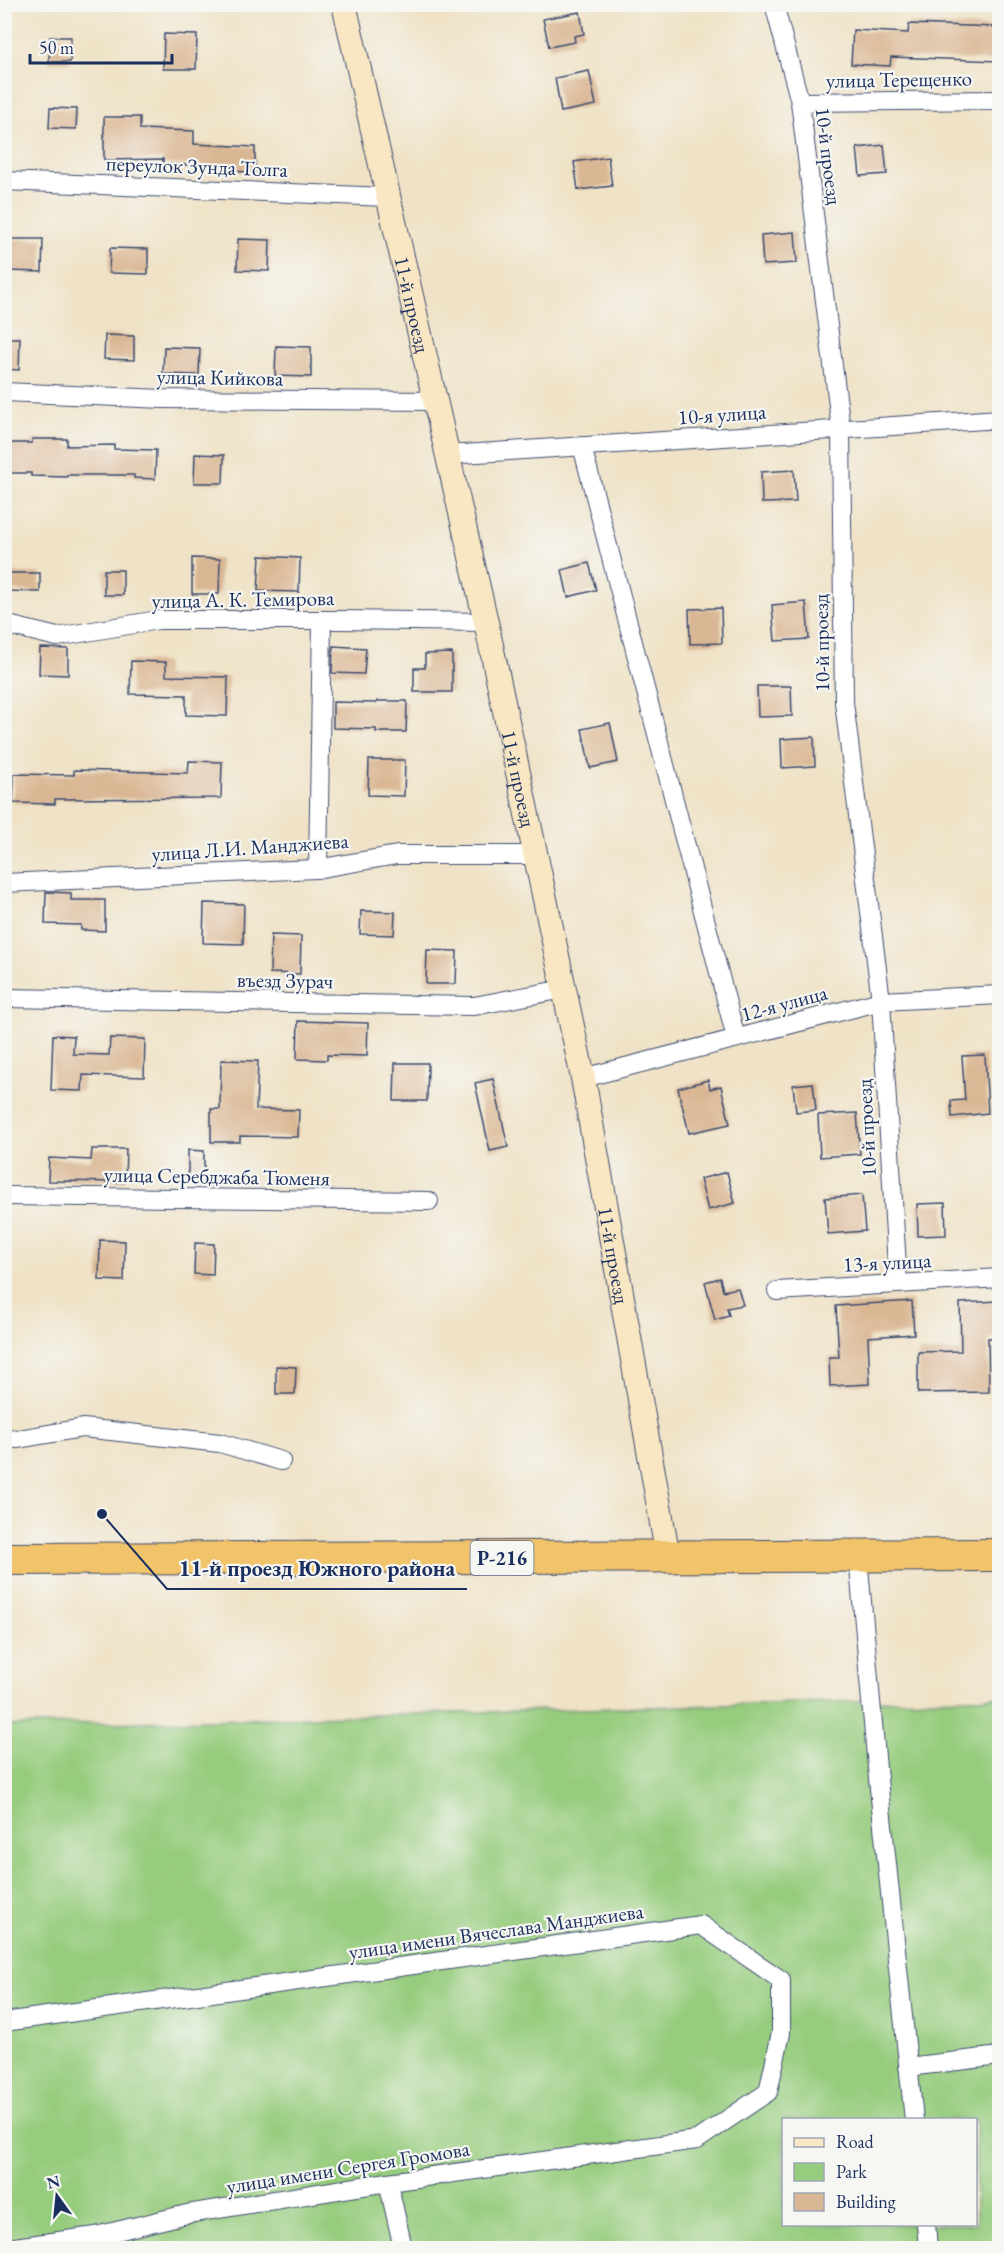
<svg xmlns="http://www.w3.org/2000/svg" width="1004" height="2253" viewBox="0 0 1004 2253" font-family="'EB Garamond',serif">
	<rect width="100%" height="100%" fill="#f6f6f2"/>
	<filter id="ink" filterUnits="userSpaceOnUse"><feTurbulence type="fractalNoise" baseFrequency=".0167" numOctaves="2"/><feDisplacementMap in="SourceGraphic" scale="12" xChannelSelector="R" yChannelSelector="G"/><feConvolveMatrix kernelMatrix="1 2 1 2 8 2 1 2 1" color-interpolation-filters="sRGB"/></filter>
	<filter id="wash" filterUnits="userSpaceOnUse"><feTurbulence type="fractalNoise" baseFrequency=".008" numOctaves="4" result="noise"/><feDisplacementMap in="SourceGraphic" scale="24" xChannelSelector="R" yChannelSelector="G"/><feGaussianBlur stdDeviation="1.35" result="paint"/><feColorMatrix in="noise" values="0 0 0 0 0 0 0 0 0 0 0 0 0 0 0 0 0 1.4 0 .05"/><feComposite in="paint" operator="in"/></filter>
	<g filter="url(#wash)">
		<rect width="100%" height="100%" fill="#efe2c6"/>
		<!-- green -->
		<path fill="#96cc7d" stroke="#587e6e" stroke-width="1.5" fill-rule="evenodd" d="M999,1697V2248H5L4,1726ZM784,2120H976V2224H784Z"/>
		<g id="blocks">
			<!-- building -->
			<path fill="#dab794" d="M580,12L584,34L574,36L575,42L549,47L543,19Z
				M909,24L999,27V61L891,57L890,66L851,64L853,30L908,33Z
				M164,34L197,35L196,69H163Z
				M50,37H71L70,62H49Z
				M589,71L596,105L561,112L555,78Z
				M50,108L77,109L76,129L49,128Z
				M104,117H140V129L194,131V144L255,147V172L219,171V166L163,164V159L104,160Z
				M884,145L887,174L860,176L857,148Z
				M608,157L612,186L578,190L574,162Z
				M795,232L797,263L763,265L761,235Z
				M7,239H43L42,272L6,271Z
				M238,239L270,240L269,271L237,270Z
				M110,248L148,249V274L109,273Z
				M105,335L134,336V360L104,359Z
				M4,338H20L19,370L4,369Z
				M276,346L311,347V377L275,376Z
				M164,347L200,348L199,375L163,374Z
				M32,439H67V446L114,445V449L156,450L155,479L134,478V475H67V477L31,476V473H4V443H32Z
				M195,454L224,455L223,483H194Z
				M794,470L796,502L762,503L761,472Z
				M260,556L300,558L299,592L258,591Z
				M192,558L220,559L219,594H192Z
				M589,563L596,590L568,597L562,570Z
				M104,570H123V595H104Z
				M4,573H40V592L4,591Z
				M806,602L809,639L775,641L772,605Z
				M721,608L722,643L690,644L689,609Z
				M333,646L366,648L364,674L332,673Z
				M40,648L68,649V675L39,674Z
				M452,653V692H414V668H425V654Z
				M131,661L166,662V676L228,677L227,716L186,715V695L130,694Z
				M757,686H791L792,716L758,717Z
				M377,701H407L406,732H376V729L333,728V702L376,703Z
				M610,723L618,762L590,768L582,729Z
				M814,737L815,766L782,768L781,739Z
				M369,760H405L404,796L368,795Z
				M189,761L222,762L221,798L55,799V804L13,803L14,774L74,775V770L188,773Z
				M46,892L71,893V900H105V931L81,930V925L45,924Z
				M204,903L244,904L243,944L203,943Z
				M361,911L395,912L394,935L360,934Z
				M271,935L301,936L300,974L270,973Z
				M427,950L457,951L456,984H426Z
				M298,1021L368,1023L367,1056L327,1055V1060L297,1059Z
				M53,1035L74,1036L73,1054L109,1055L110,1038L145,1039L144,1077L83,1075L82,1091L51,1090Z
				M985,1055L988,1113L952,1117L951,1101L965,1100L962,1056Z
				M221,1060L258,1061L256,1109L299,1110L298,1137L240,1136V1142H211V1109H220Z
				M395,1063H428L427,1101H394Z
				M493,1079L508,1147L490,1151L475,1083Z
				M708,1080L710,1089L721,1086L730,1124L689,1133L678,1088Z
				M813,1083L816,1110L796,1112L793,1085Z
				M857,1113L860,1154L820,1157L818,1115Z
				M92,1149H126L125,1182L48,1181L49,1158L91,1160Z
				M188,1150L204,1151V1176H188Z
				M727,1172L735,1203L708,1210L700,1179Z
				M862,1195L865,1231L828,1234L825,1198Z
				M945,1203L946,1235L918,1236L917,1204Z
				M100,1240L125,1241L124,1281L99,1280Z
				M195,1243L214,1244L213,1275L194,1274Z
				M720,1278L723,1291L738,1288L743,1305L727,1308L729,1316L715,1320L705,1282Z
				M912,1301L914,1334L868,1337L870,1384L830,1386L829,1357H839L836,1306Z
				M999,1301V1338H988L989,1392L918,1393V1352L961,1351L960,1303Z
				M276,1366L296,1367L295,1394H276Z"/>
		</g>
	</g>
	<g filter="url(#ink)">
		<use href="#blocks" fill-opacity="0" stroke="#3b4a6e" stroke-width="1.5"/>
		<g fill="none" stroke-linecap="round" stroke-linejoin="round">
			<!-- street casing -->
			<g stroke="#3b4a6e" stroke-width="20">
				<path id="street" d="M774,4L800,102L841,429L844,702L881,1001L898,1284
					M800,102L1000,100
					M4,181L387,197
					M4,392L163,399L434,401
					M582,446L736,1038
					M447,455L1000,419
					M4,624L57,637L158,620H340L486,622
					M318,869L322,620
					M4,883L316,869L397,855H535
					M4,998L474,1006L564,989
					M583,1078L881,1001L1000,995
					M4,1196L429,1201
					M777,1291L1000,1278
					M4,1438L18,1439L83,1428L220,1443L281,1461
					M858,1557L878,1779L914,2120
					M4,2022L701,1925L781,1980V2033L768,2092L697,2140L388,2182L187,2214L96,2236L7,2248
					M908,2067L1000,2056
					M388,2182L403,2248
					M926,2224L928,2248"/>
			</g>
			<!-- secondary casing -->
			<g stroke="#3b4a6e" stroke-width="26">
				<g id="secondary">
					<path id="s1" d="M344,4L486,622L583,1078L668,1557"/>
				</g>
			</g>
			<!-- highway casing -->
			<g stroke="#3b4a6e" stroke-width="34">
				<path id="highway" d="M4,1559L1000,1555"/>
			</g>
			<!-- street -->
			<use href="#street" stroke="#fff" stroke-width="18"/>
			<!-- secondary -->
			<use href="#secondary" stroke="#f9e7c3" stroke-width="24"/>
			<!-- highway -->
			<use href="#highway" stroke="#f1c36a" stroke-width="32"/>
		</g>
	</g>
	<g text-anchor="middle" dominant-baseline="central" stroke-width="4.5" stroke-linejoin="round" paint-order="stroke">
		<!-- shield labels -->
		<rect fill="#f6f6f2" stroke="#5d6b8a" stroke-width="1.5" x="470.5" y="1541" width="63" height="34" rx="4.5"/>
		<g font-size="20" font-weight="bold" fill="#1b2f5e">
			<text x="502" y="1558">Р-216</text>
		</g>
		<!-- street labels -->
		<g font-size="21" fill="#1b2f5e" stroke="#f6f6f2">
			<text transform="translate(899 79) rotate(-1)">улица Терещенко</text>
			<text transform="translate(829 156) rotate(83)">10-й проезд</text>
			<text transform="translate(197 166) rotate(2)">переулок Зунда Толга</text>
			<text stroke="none"><textPath href="#s1" startOffset="308">11-й проезд</textPath></text>
			<text transform="translate(220 377) rotate(1)">улица Кийкова</text>
			<text transform="translate(722 414) rotate(-4)">10-я улица</text>
			<text transform="translate(243 599) rotate(-1)">улица А. К. Темирова</text>
			<text transform="translate(821 643) rotate(-91)">10-й проезд</text>
			<text stroke="none"><textPath href="#s1" startOffset="794">11-й проезд</textPath></text>
			<text transform="translate(250 847) rotate(-4)">улица Л.И. Манджиева</text>
			<text transform="translate(285 980) rotate(1)">въезд Зурач</text>
			<text transform="translate(784 1003) rotate(-15)">12-я улица</text>
			<text transform="translate(866 1128) rotate(-93)">10-й проезд</text>
			<text transform="translate(217 1176) rotate(1)">улица Серебджаба Тюменя</text>
			<text stroke="none"><textPath href="#s1" startOffset="1280">11-й проезд</textPath></text>
			<text transform="translate(887 1262) rotate(-3)">13-я улица</text>
			<text transform="translate(496 1931) rotate(-8)">улица имени Вячеслава Манджиева</text>
			<text transform="translate(348 2167) rotate(-9)">улица имени Сергея Громова</text>
		</g>
	</g>
	<!-- callouts -->
	<path fill="none" stroke="#1b2f5e" stroke-width="2" d="M102 1514L167 1589H467"/>
	<circle fill="#1b2f5e" stroke="#f6f6f2" stroke-width="2" cx="102" cy="1514" r="6"/>
	<g font-size="22" text-anchor="middle" font-weight="bold" fill="#1b2f5e" stroke="#f6f6f2" stroke-width="4.5" stroke-linejoin="round" paint-order="stroke">
		<text x="317" y="1576">11-й проезд Южного района</text>
	</g>
	<!-- margin -->
	<rect width="1004" height="2253" fill="none" stroke="#f6f6f2" stroke-width="24"/>
	<!-- legend -->
	<rect x="782" y="2118" width="195" height="108" fill="#f6f6f2" stroke="#9ea6b7" stroke-width="1.5"/>
	<rect x="794" y="2138" width="30" height="9" fill="#f9e7c3" stroke="#9ea6b7" stroke-width="1.5"/>
	<text x="836" y="2148" font-size="18" fill="#1b2f5e">Road</text>
	<rect x="794" y="2163" width="30" height="18" fill="#96cc7d" stroke="#9ea6b7" stroke-width="1.5"/>
	<text x="836" y="2178" font-size="18" fill="#1b2f5e">Park</text>
	<rect x="794" y="2193" width="30" height="18" fill="#dab794" stroke="#9ea6b7" stroke-width="1.5"/>
	<text x="836" y="2208" font-size="18" fill="#1b2f5e">Building</text>
	<!-- north arrow -->
	<g transform="translate(57 2196) rotate(345)" stroke="#f6f6f2" stroke-width="4.5" paint-order="stroke">
	<path d="M0-4.5L10 22L0 15L-10 22Z" fill="#1b2f5e"/>
	<text y="-9" font-size="16" font-weight="bold" text-anchor="middle" fill="#1b2f5e">N</text>
	</g>
	<!-- scale -->
	<path d="M30 54v9h142v-9" fill="none" stroke="#1b2f5e" stroke-width="3"/>
	<text x="39" y="54" font-size="18" fill="#1b2f5e" stroke="#f6f6f2" stroke-width="4.5" paint-order="stroke">50 m</text>
</svg>
